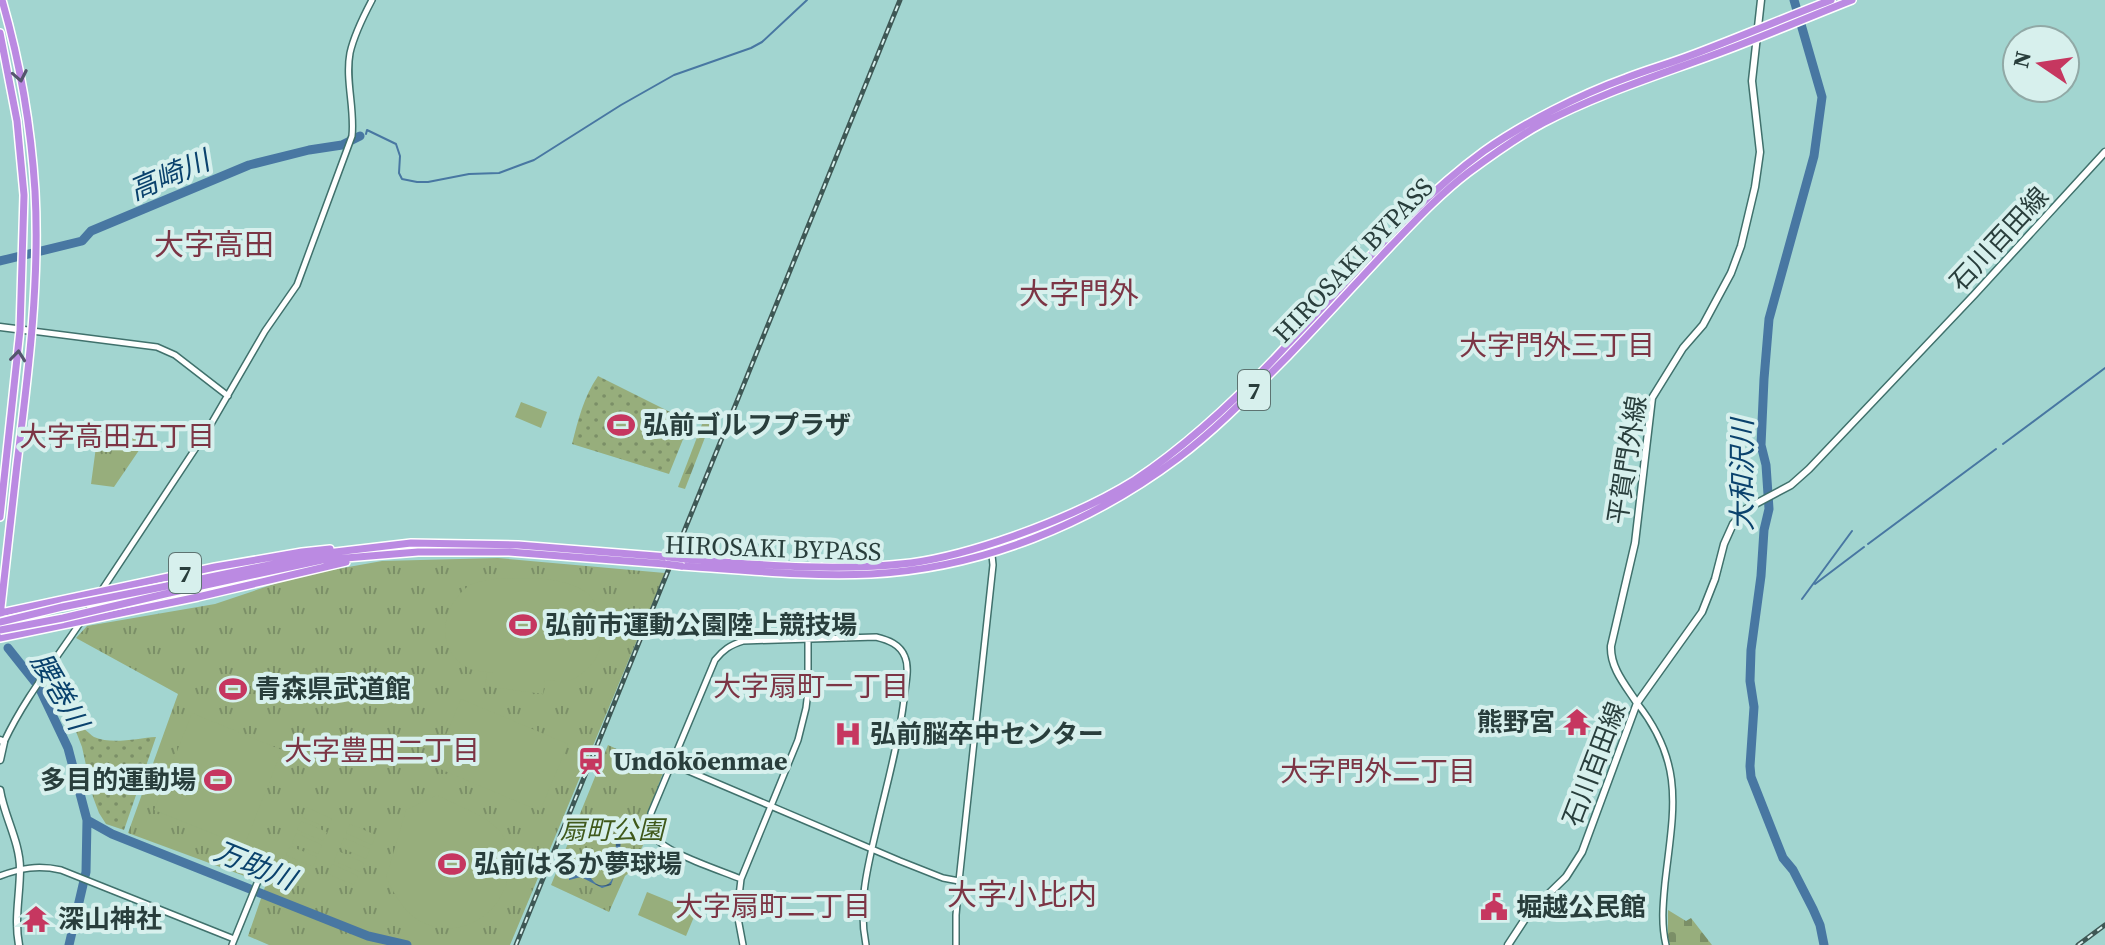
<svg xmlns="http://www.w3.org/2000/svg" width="2105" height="945" viewBox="0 0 2105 945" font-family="'Source Serif 4','Noto Sans JP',serif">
	<defs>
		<pattern id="grass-dots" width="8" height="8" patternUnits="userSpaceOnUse" patternTransform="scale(2)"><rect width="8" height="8" fill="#97ae7c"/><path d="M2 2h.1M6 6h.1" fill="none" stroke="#7b8f67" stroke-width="1.8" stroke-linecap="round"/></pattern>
		<pattern id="forest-firs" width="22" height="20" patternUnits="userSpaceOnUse" patternTransform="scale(2)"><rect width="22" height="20" fill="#97ae7c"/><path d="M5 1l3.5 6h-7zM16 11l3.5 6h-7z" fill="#7b8f67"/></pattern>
		<pattern id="cemetery-stones" width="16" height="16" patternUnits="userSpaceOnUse" patternTransform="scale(2)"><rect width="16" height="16" fill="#97ae7c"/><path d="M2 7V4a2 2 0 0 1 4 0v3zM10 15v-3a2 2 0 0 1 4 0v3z" fill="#7b8f67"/></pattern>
		<pattern id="park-tufts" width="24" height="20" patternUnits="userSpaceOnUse" patternTransform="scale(2)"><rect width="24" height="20" fill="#97ae7c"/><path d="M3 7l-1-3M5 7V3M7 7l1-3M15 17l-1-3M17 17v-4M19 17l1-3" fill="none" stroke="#7b8f67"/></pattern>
		<pattern id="water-rules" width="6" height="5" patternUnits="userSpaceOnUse" patternTransform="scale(2)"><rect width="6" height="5" fill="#4877a2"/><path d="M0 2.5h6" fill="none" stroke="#395e7e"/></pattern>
	</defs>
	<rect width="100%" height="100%" fill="#a2d5d0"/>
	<!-- grass -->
	<path fill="url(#grass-dots)" d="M598,376L690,422L669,474L572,444C578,420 584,396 598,376Z
		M78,725C85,728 88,733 94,737C112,745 138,738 156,737L124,830L106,824L99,813L93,797L82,747L75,729Z"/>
	<!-- forest -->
	<path fill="url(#forest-firs)" d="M704,419L711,422L685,489L678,487Z"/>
	<!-- cemetery -->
	<path fill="url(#cemetery-stones)" d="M1668,910L1686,921L1691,918L1712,945H1670L1668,937Z"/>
	<!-- park -->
	<path fill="url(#park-tufts)" d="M98,432L146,440L114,487L91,484Z
		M498,558L665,573L510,945H269L248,936L266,884L128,833L178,694L76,638L87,626L215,604L298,576L382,561Z
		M608,745L634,757L656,758L664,770L646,819L648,835L630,872L625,876L609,912L551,885Z"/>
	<!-- garden -->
	<path fill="#97ae7c" d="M521,402L547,412L541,428L515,417Z
		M494,579C523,578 561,575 586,592C604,606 607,642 594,661C591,666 581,675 576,678C567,683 555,681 545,680L543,694L485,686L487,673H493C486,671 475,672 468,668C434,650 441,605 470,585C477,581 487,581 494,579Z
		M461,699L568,744L540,811L433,766Z
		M192,713L282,750L244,846L154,810Z
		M437,795C455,805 489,816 501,833C506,839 506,848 508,856C516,905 465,945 420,921C403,911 395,895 386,878L406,810Z
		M306,807L332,819L328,828L302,817Z
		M301,821L327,832L323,841L297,830Z
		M350,824L376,835L372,845L346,833Z
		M296,833L322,845L318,854L292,843Z
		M344,838L370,849L366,859L340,847Z
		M290,846L317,857L313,867L286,855Z
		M338,851L364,863L360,872L334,861Z
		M332,864L358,876L354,885L328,874Z
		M647,892L696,912L686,936L638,915Z"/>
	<!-- water -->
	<path fill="url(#water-rules)" d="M627,829L641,831L640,836L629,832L621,838L619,863L611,885L602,888L581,877L569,880V878L574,876L584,867C587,871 592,883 599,885C622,891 613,846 617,837C620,831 621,832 627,829Z"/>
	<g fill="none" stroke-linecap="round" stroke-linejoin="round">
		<!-- stream -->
		<path stroke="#4877a2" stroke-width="2" d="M366,134L367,130L396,144L400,156L399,173L402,179L417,182H428L469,174L499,173L523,164L534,160L621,105L674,75L751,48L762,42L807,0
			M2003,444L2105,368
			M1868,544L1996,449
			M1815,584L1864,547
			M1802,599L1852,531"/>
		<!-- river -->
		<path stroke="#4877a2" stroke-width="9" d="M1794,0L1822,97L1814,156L1769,319L1764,379L1761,445L1766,465L1769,509L1764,530L1761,576L1751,650L1750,681L1754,707L1750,766L1751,777L1764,810L1783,858L1793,870L1813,909L1820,925L1824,945
			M0,261L82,241L91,231L249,165L309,150L342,145L360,136
			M8,648L39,687L68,748L87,820L86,872L69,945
			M87,820L112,834L368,936L407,945"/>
		<!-- tertiary casing -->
		<g stroke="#40716c" stroke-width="8">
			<path id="tertiary" d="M32,331L157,347L175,355L228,396
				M88,611L207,431L265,331L297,285L352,136C355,109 345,80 350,53C354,35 363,17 372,0
				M1637,703C1686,765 1673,811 1665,883C1663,904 1661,924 1666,945
				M4,742C24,699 54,662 80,623
				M672,764L900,861L943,878L959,881
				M0,876C21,868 38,865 61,870L234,939
				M741,879C722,871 666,853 656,838C651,831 650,821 651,813L715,660C723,650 730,645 743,641L876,637C888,640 900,644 905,657C910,669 905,686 904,699C899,743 886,787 876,831C867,869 858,905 866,945
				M232,945L258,881
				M743,945L737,913L741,879L798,740L806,708L808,691V640
				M956,945V915L959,881L993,565L991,545"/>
		</g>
		<!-- secondary casing -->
		<g stroke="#40716c" stroke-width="9">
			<path id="secondary" d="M0,327L32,331
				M1637,703C1626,686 1610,668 1611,646L1635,543L1652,398L1683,348L1703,325L1731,273L1741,246L1755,187L1760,152L1752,81L1761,0
				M0,740L4,742L0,760
				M0,790C4,816 20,842 20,869C20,895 14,919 19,945
				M1508,945L1529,913L1566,877L1582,852L1637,703L1702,612L1715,579L1724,544L1733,524L1746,509L1791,485L1809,469L1974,295L2105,152"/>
		</g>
		<!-- trunk casing -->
		<g stroke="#fff" stroke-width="10">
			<path id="trunk" d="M0,33L17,121L24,195L20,330L0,517
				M685,559C760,565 836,572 911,563C947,558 980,548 1014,536C1056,521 1097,504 1135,480C1192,442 1243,393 1289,343C1352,278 1410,205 1484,151C1524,123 1579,95 1626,78C1646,70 1668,64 1689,56C1737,38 1784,18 1831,0
				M681,566C744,570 808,577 871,574C982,568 1090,524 1178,458C1218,428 1253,391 1288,356C1323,320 1356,283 1390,247C1415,221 1440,194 1469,172C1492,155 1517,137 1543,123C1596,95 1656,76 1713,55C1760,38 1806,18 1852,0
				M167,586L327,553L411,543L518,545L668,557
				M169,593L322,560L418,552H509L665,564
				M0,613L215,567L302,552L330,549
				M0,616C6,565 11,515 17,464C28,375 40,282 35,191C31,127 20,62 2,0
				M0,638L198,597L346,562"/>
		</g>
		<!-- tertiary -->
		<use href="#tertiary" stroke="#fff" stroke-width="5"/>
		<!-- secondary -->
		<use href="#secondary" stroke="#fff" stroke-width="6"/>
		<!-- trunk -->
		<use href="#trunk" stroke="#bb8ae2" stroke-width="7"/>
		<!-- rail casing -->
		<g stroke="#3e5855" stroke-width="5">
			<path id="rail" d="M516,945L900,0
				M2078,945L2105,925"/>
		</g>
		<!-- rail -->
		<use href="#rail" stroke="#d7f0ed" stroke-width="2" stroke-dasharray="6" stroke-linecap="butt"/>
		<!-- trunk-bridge casing -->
		<g stroke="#fff" stroke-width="10" stroke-linecap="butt">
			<path id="trunk-bridge" d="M668,557L685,559
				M665,564L681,566
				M0,622L62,607L167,586
				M0,630L63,618L169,593"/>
		</g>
		<!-- trunk-bridge -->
		<use href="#trunk-bridge" stroke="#bb8ae2" stroke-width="7"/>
	</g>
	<!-- one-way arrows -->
	<defs><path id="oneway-chevron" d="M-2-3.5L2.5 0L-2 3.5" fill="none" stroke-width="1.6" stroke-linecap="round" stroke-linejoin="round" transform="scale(2)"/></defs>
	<g stroke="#55556e">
		<use href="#oneway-chevron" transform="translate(20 76) rotate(79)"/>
		<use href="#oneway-chevron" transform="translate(18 356) rotate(-84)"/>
	</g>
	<!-- icons -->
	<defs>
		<g id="stadium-bare" transform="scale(2.16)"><path d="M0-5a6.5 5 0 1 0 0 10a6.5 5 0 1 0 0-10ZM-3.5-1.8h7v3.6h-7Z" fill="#c63760" stroke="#d7f0ed" stroke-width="2.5" paint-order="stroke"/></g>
		<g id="temple-bare" transform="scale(2.16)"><path d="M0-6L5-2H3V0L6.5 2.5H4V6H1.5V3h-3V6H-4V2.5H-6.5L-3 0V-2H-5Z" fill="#c63760" stroke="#d7f0ed" stroke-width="2.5" paint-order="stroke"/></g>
		<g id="hospital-bare" transform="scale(2.16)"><path d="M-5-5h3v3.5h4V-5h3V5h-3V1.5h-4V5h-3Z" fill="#c63760" stroke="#d7f0ed" stroke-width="2.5" paint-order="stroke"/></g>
		<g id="station-bare" transform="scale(2.16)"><path d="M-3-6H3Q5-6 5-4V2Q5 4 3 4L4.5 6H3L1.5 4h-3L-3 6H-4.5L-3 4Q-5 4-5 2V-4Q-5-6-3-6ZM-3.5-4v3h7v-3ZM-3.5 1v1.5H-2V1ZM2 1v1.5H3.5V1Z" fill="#c63760" stroke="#d7f0ed" stroke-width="2.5" paint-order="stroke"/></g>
		<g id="civic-bare" transform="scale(2.16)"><path d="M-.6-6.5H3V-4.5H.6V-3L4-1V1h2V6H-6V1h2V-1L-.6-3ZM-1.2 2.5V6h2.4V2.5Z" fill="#c63760" stroke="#d7f0ed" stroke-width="2.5" paint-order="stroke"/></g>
	</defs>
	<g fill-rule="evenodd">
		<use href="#stadium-bare" x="621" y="425"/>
		<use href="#stadium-bare" x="523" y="625"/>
		<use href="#stadium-bare" x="233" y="689"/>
		<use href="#temple-bare" x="1577" y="722"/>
		<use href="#hospital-bare" x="848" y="734"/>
		<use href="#station-bare" x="591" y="761"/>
		<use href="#stadium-bare" x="218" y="780"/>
		<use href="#stadium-bare" x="452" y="864"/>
		<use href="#civic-bare" x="1494" y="907"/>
		<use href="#temple-bare" x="36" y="919"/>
	</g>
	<g text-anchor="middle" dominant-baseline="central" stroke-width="8" stroke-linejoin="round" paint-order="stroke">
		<!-- shield labels -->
		<g fill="#d7f0ed" stroke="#5d7371" stroke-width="2">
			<rect x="1238" y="370" width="32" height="40" rx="6"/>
			<rect x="169" y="553" width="32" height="40" rx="6"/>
		</g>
		<g font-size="24" font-weight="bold" fill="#293e3c">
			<text x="1254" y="390">7</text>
			<text x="185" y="573">7</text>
		</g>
		<!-- street labels -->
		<g font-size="26" fill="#293e3c" stroke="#d7f0ed">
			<text transform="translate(1999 239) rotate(-47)">石川百田線</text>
			<text transform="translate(1353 260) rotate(-46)">HIROSAKI BYPASS</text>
			<text transform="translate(1627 460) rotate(-81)">平賀門外線</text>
			<text transform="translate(773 548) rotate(2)">HIROSAKI BYPASS</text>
			<text transform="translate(1594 764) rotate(-69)">石川百田線</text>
		</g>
		<!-- poi labels -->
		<g font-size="26" font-weight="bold" fill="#293e3c" stroke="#d7f0ed" text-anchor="start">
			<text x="643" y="425">弘前ゴルフプラザ</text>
			<text x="545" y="625">弘前市運動公園陸上競技場</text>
			<text x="255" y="689">青森県武道館</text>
			<text x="1555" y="722" text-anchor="end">熊野宮</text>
			<text x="870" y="734">弘前脳卒中センター</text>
			<text x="613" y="761">Undōkōenmae</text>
			<text x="196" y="780" text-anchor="end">多目的運動場</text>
			<text x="474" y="864">弘前はるか夢球場</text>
			<text x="1516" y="907">堀越公民館</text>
			<text x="58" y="919">深山神社</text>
		</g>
		<!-- park labels -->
		<g font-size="26" font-style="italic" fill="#40591b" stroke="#d7f0ed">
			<text x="612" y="830">扇町公園</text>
		</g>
		<!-- water labels -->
		<g font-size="28" font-style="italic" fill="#0a426d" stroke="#d7f0ed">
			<text transform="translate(169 175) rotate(-23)">高崎川</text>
			<text transform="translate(1742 475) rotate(-90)">大和沢川</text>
			<text transform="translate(60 691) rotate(60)">腰巻川</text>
			<text transform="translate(255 865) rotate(22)">万助川</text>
		</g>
		<!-- neighbourhood labels -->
		<g font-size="28" fill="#7c3545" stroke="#d7f0ed">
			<text x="1557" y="345">大字門外三丁目</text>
			<text x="117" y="436">大字高田五丁目</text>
			<text x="811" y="686">大字扇町一丁目</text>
			<text x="382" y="750">大字豊田二丁目</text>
			<text x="1378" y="771">大字門外二丁目</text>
			<text x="773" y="906">大字扇町二丁目</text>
		</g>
		<!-- quarter labels -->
		<g font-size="30" fill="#7c3545" stroke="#d7f0ed">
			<text x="214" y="244">大字高田</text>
			<text x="1079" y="293">大字門外</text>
			<text x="1022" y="894">大字小比内</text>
		</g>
	</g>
	<!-- north arrow -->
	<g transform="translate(2041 64) rotate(283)"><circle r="38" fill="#d7f0ed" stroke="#91a9a6" stroke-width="2"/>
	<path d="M0-6L14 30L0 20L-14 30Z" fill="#c63760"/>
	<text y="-12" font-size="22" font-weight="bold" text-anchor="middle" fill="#293e3c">N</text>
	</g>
</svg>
